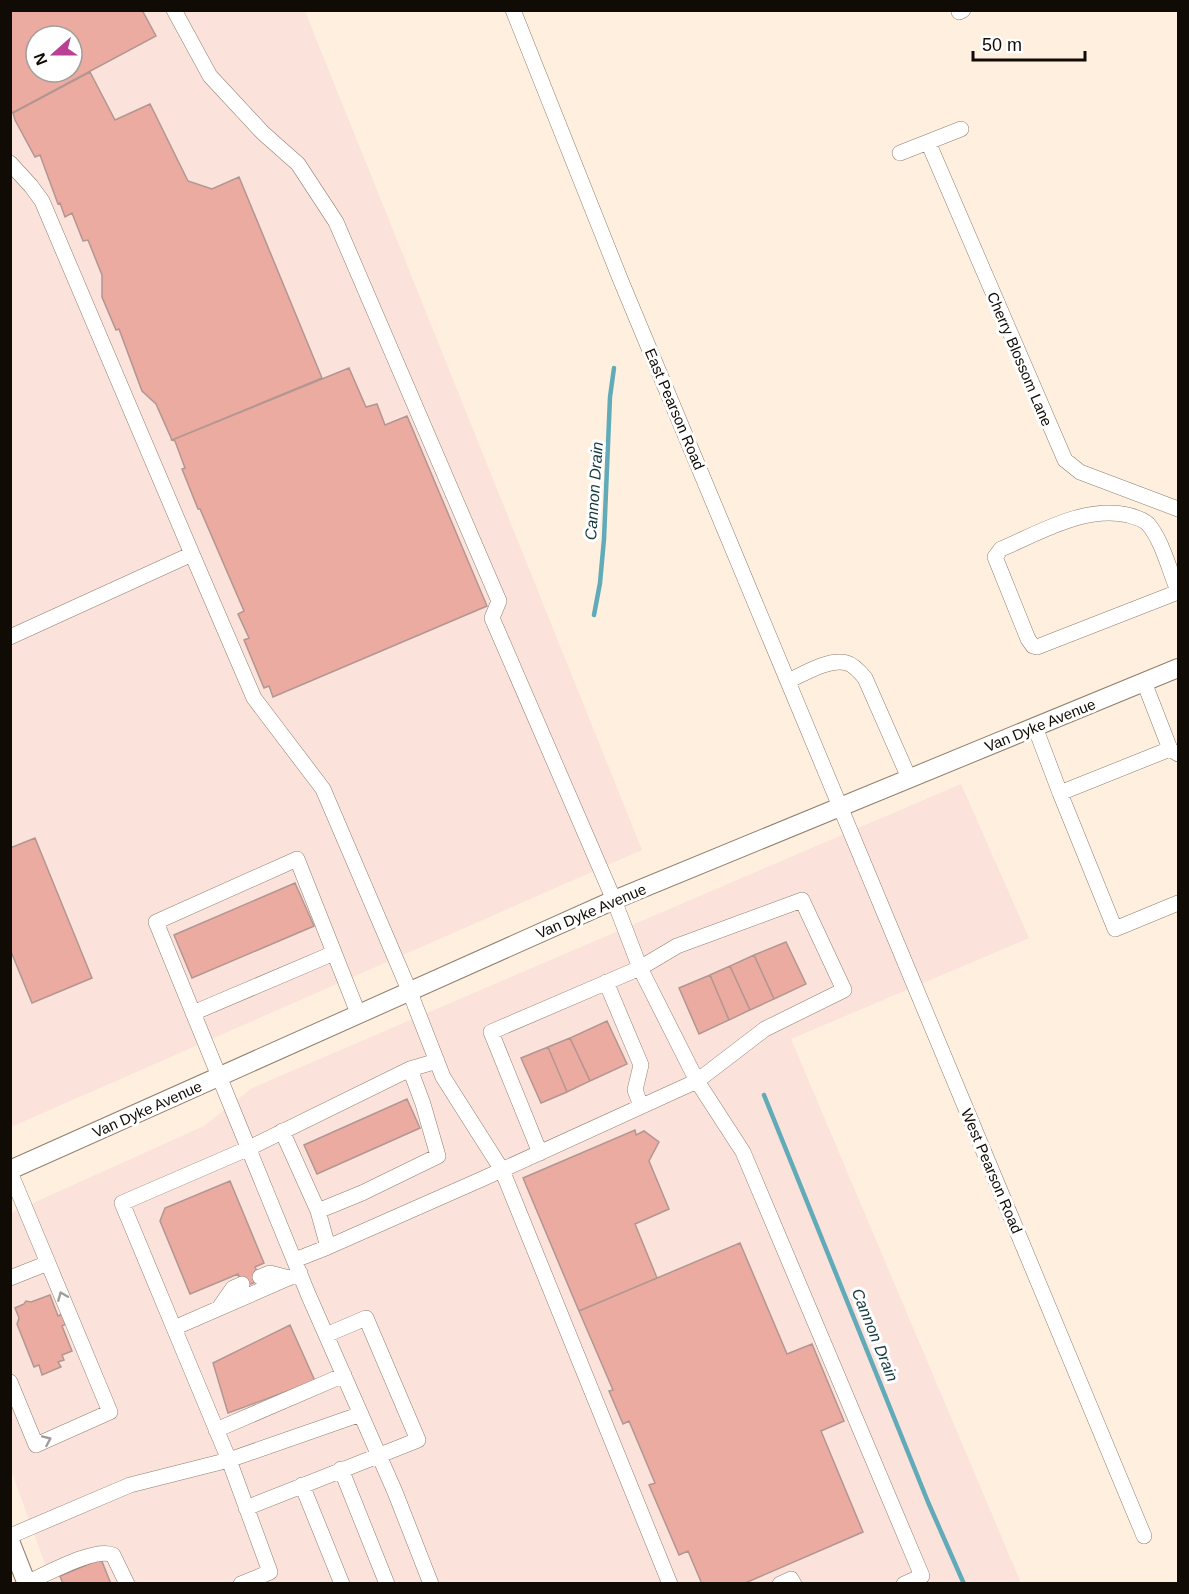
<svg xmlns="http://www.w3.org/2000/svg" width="1189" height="1594" viewBox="0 0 1189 1594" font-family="Helvetica,sans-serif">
	<rect width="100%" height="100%" fill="#ffefdf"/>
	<!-- commercial -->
	<path fill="#fbe2db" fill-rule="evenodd" d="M11,11H305L642,850L11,1127ZM36,36H72V72H36Z
		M961,784L1029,938L791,1039L1021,1583H52L11,1470V1213L204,1126L252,1088Z"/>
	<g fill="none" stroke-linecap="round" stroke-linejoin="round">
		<!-- stream -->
		<path stroke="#61abb9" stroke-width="4.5" d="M594,615L600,583L604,539L610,397L614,368
			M764,1095L928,1502L964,1584"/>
	</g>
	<!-- building -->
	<path fill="#ebaba1" stroke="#b29691" stroke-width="1.5" fill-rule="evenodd" d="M10,10H142L156,36L10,114ZM36,36H72V72H36Z
		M90,72L115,120L150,104L188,181L212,189L239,177L322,378L172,440L156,404L142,391L119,329L116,330L102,297V275L88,240L83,241L72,213L65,217L60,203L58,204L40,155L35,157L15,120L13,113Z
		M349,368L366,407L377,404L385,425L407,416L487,606L273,697L269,686L264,688L244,640L249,638L238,614L244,611L200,509H198L182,469L185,468L175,441L172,440Z
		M35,838L92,978L32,1003L10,949V848Z
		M295,883L314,926L192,978L174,935Z
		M786,942L806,984L774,999L754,955Z
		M754,955L774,999L750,1010L730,966Z
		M730,966L750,1010L729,1020L710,975Z
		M710,975L729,1020L699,1034L679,988Z
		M607,1021L627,1064L590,1081L570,1038Z
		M570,1038L590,1081L567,1092L548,1047Z
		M548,1047L567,1092L541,1103L521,1058Z
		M407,1099L420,1128L317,1174L304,1145Z
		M635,1130L636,1135L644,1131L659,1142L649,1161L669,1209L635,1224L657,1278L579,1311L523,1178Z
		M230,1181L264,1263L255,1267L261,1280L243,1287L238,1274L190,1294L160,1221L165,1208Z
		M740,1243L787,1354L812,1344L844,1421L821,1431L863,1532L743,1584H702L688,1551L679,1555L649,1485L655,1483L629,1421L623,1424L609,1391L613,1390L579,1311Z
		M50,1295L58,1316L62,1314L66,1324L62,1326L72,1351L62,1355L64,1360L58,1362L61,1367L42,1375L39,1365L34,1367L17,1324L19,1318L15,1308L24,1304L26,1301L31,1302Z
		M290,1325L315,1381L228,1413L213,1363Z
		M101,1559L111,1584H63L60,1576Z"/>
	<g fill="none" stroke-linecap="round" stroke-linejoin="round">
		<!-- minor casing -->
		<g stroke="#907f6c" stroke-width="16">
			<path id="minor" d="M174,10L210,76L263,133L298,164L336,222L499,601L492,618L614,900L640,968L677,946L802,900L844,990L765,1029L697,1081L743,1152L922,1576L904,1584
				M513,10L621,281L1144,1536
				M959,12L963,10
				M928,142L1065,460L1080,472L1178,509
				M900,153L961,129
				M10,163L31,186L42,201L192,554
				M1178,591C1170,572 1162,540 1148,524C1143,519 1135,517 1128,515C1085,505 1039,533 1001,549L995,557L1028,639L1033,646L1037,647L1178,592
				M10,637L192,554L254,698L323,789L409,990L443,1077L502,1170L670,1584
				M788,681C804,674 828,658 847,663C854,665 860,672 865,678L909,778
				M1144,682L1170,749L1178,754
				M1035,727L1060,793
				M1170,749L1060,793L1115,929L1178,903
				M606,982L641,1065L635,1090L641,1106
				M193,1013L334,953
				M358,1013L297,859L156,922L308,1294L395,1492L431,1584
				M282,1131L318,1211L328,1247
				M10,1172L48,1263L10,1278
				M318,1211L362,1193L438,1156L423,1104L410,1069
				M295,1260L328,1247L482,1179L697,1081L640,968L491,1032L540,1153
				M300,1273L174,1328L122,1203L247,1149L410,1069L437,1061
				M260,1277L270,1273L289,1278
				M219,1308L233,1288L242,1284
				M174,1328L229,1460L361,1414
				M10,1382L36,1445L110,1412L48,1263
				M216,1430L344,1375
				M341,1469L387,1584
				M302,1485L342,1584
				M246,1508L418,1440L366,1318L326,1335
				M10,1536L130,1485L229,1460L270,1572L241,1584
				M26,1583C45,1575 96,1546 113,1555L127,1584
				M780,1584L791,1579L794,1584"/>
		</g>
		<!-- major casing -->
		<g stroke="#907f6c" stroke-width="20">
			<path id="major" d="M10,1170L614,900L1178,668
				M10,1541L27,1584"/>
		</g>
		<!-- minor -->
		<use href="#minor" stroke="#fff" stroke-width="15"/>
		<!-- major -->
		<use href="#major" stroke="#fff" stroke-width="18"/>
	</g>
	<!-- one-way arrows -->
	<defs><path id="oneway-chevron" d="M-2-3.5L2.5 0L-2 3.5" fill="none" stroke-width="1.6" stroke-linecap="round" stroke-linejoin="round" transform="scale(1.5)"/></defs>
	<g stroke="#a09d9b">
		<use href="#oneway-chevron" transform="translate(62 1296) rotate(-112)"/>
		<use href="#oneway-chevron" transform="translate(47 1440) rotate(-24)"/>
	</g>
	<g text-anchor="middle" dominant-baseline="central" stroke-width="6" stroke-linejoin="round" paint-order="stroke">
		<!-- street labels -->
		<g font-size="15" fill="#110b05" stroke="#fff">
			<text transform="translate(1020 359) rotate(67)">Cherry Blossom Lane</text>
			<text transform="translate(675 409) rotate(67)">East Pearson Road</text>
			<text transform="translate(1040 725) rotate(-22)">Van Dyke Avenue</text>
			<text transform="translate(591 911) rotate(-23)">Van Dyke Avenue</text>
			<text transform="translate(147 1109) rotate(-24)">Van Dyke Avenue</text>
			<text transform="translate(992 1171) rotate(67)">West Pearson Road</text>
		</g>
		<!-- water labels -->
		<g font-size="16" font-style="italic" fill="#153a40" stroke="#fff">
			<text transform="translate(594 491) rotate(-86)">Cannon Drain</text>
			<text transform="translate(875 1335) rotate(68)">Cannon Drain</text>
		</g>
	</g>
	<!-- border -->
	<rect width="1189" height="1594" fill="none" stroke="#110b05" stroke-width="24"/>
	<!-- north arrow -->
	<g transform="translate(54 54) rotate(249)"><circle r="28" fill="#ffffff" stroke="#a09d9b" stroke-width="1.5"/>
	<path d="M0-4.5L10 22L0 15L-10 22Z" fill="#b94094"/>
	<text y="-9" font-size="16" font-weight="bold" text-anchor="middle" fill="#110b05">N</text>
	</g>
	<!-- scale -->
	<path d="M973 51v9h112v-9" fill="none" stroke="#110b05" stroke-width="3"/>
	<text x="982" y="51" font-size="18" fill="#110b05" stroke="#ffffff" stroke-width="4.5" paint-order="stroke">50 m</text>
</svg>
